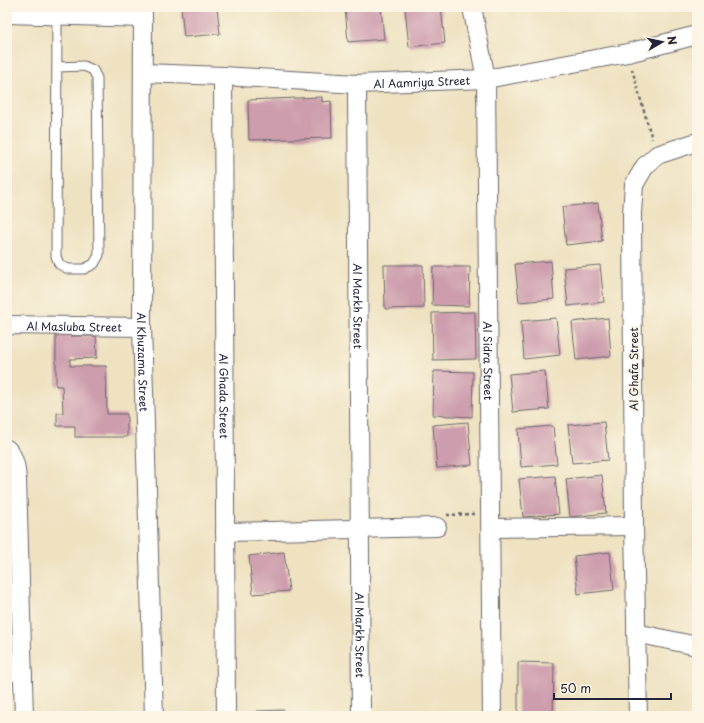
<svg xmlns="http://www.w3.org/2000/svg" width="704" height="723" viewBox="0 0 704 723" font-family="'Playpen Sans',sans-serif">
	<rect width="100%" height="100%" fill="#fcf5e5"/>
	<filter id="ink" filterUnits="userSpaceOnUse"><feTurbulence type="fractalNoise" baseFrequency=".025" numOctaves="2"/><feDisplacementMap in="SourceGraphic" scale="8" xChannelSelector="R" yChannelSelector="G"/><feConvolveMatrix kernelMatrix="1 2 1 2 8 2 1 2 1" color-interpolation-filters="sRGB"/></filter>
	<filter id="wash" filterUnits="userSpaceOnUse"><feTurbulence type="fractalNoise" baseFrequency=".012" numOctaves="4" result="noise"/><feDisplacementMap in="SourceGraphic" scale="16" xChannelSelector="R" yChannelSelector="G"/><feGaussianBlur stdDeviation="0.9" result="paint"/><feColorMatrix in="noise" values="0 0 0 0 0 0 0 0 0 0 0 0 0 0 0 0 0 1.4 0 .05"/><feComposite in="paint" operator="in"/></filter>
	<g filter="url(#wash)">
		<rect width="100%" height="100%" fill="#eee2c1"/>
		<g id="blocks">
			<!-- building -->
			<path fill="#cd9dad" d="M181,7H217L220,34L184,37Z
				M345,7H381L384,39L348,42Z
				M421,7H441L445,43L409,47L405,9Z
				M322,97V102L331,101L332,138L249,140L248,100Z
				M598,203L602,241L566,245L562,207Z
				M551,261L554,299L519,302L515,264Z
				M384,265H423L424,308L385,309Z
				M600,265L604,302L568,306L564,268Z
				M433,267H470L469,306L432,305Z
				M475,312L476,359L433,360L432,313Z
				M556,318L560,355L524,359L521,321Z
				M608,318L611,356L576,360L572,322Z
				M56,334H70V336H96L97,358L70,359V366H106L107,414H127V437H75V426H57V413H63L62,386H56Z
				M434,371L473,372L472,417L433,415Z
				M545,371L549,409L513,412L509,374Z
				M468,422L472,465L437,468L433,425Z
				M604,422L608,460L572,463L568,425Z
				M553,426L557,464L521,467L518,429Z
				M602,475L606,513L570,517L566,479Z
				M555,476L559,514L523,517L519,479Z
				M284,552L289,591L253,594L249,556Z
				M610,552L614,590L578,594L574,556Z
				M518,662L554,663L553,716H518Z
				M284,710V716H258L257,711Z"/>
		</g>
	</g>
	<g filter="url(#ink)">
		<use href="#blocks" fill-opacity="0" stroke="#69656a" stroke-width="1"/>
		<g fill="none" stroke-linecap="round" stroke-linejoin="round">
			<!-- service casing -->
			<g stroke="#69656a" stroke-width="11">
				<path id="service" d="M57,67L84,66L93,70L97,78L99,255L94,264L84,269H68L59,264L56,256L57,16"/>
			</g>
			<!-- minor casing -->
			<g stroke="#69656a" stroke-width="20">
				<g id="minor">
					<path id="s1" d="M143,7L142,327L154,716"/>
					<path id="s2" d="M472,7L486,79L492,716"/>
					<path d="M7,14L143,18"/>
					<path id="s3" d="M143,73L223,76L357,84L486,79L628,53L697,35"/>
					<path id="s4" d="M223,76L226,716"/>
					<path id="s5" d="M357,84L361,716"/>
					<path id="s6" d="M7,325L142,327"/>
					<path d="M7,449C15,457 16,468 17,479L24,716"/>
					<path d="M491,528L634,526"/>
					<path d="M225,532L437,527"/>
					<path d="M636,633L697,646"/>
					<path d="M7,670L23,674"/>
					<path d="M638,716L634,526L632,213L634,185L645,166L657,155L697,142"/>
				</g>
			</g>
			<!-- path -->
			<path stroke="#69656a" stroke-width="2.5" stroke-dasharray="3 3" stroke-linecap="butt" d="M632,69L652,139
				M447,515L474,514"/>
			<!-- service -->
			<use href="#service" stroke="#fff" stroke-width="9"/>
			<!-- minor -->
			<use href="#minor" stroke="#fff" stroke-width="18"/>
		</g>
	</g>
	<g text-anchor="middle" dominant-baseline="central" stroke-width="3.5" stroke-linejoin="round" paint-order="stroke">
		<!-- street labels -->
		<g font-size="11" fill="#22223b" stroke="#fcf5e5">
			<text stroke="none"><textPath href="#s3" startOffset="279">Al Aamriya Street</textPath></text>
			<text stroke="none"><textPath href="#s5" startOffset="222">Al Markh Street</textPath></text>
			<text stroke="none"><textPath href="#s6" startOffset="67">Al Masluba Street</textPath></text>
			<text stroke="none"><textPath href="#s2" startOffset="355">Al Sidra Street</textPath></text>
			<text stroke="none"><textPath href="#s1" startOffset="355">Al Khuzama Street</textPath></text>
			<text transform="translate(633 369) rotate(-90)">Al Ghafa Street</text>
			<text stroke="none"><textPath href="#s4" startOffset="320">Al Ghada Street</textPath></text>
			<text stroke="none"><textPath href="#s5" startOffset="551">Al Markh Street</textPath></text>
		</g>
	</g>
	<!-- margin -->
	<rect width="704" height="723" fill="none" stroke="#fcf5e5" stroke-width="24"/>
	<!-- north arrow -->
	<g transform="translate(662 42) rotate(81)" stroke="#fcf5e5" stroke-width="3" paint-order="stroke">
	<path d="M0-3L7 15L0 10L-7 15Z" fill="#22223b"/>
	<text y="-6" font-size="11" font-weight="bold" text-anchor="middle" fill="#22223b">N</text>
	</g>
	<!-- scale -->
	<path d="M554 693v6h117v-6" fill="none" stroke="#22223b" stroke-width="2"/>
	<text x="560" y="693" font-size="12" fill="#22223b" stroke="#fcf5e5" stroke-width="3" paint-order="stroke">50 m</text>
</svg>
